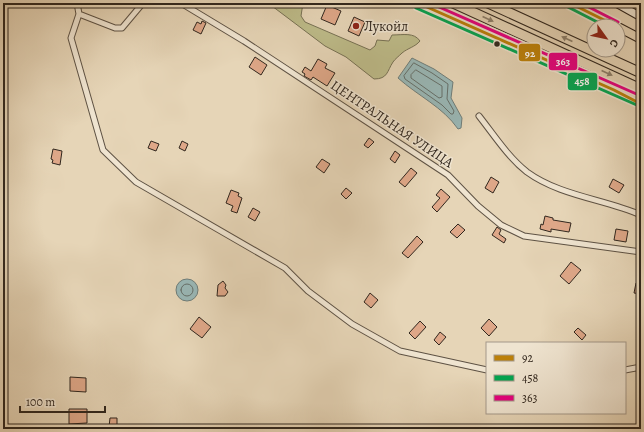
<svg xmlns="http://www.w3.org/2000/svg" width="644" height="432" viewBox="0 0 644 432" font-family="Alegreya,serif">
	<rect width="100%" height="100%" fill="#e6d5b7"/>
	<filter id="stains"><feTurbulence type="fractalNoise" baseFrequency=".005" numOctaves="4"/><feColorMatrix values="0 0 0 0 .2 0 0 0 0 .09 0 0 0 0 .02 0 0 0 .5 -.17"/></filter>
	<radialGradient id="worn" r=".72"><stop offset=".6" stop-color="#630" stop-opacity="0"/><stop offset="1" stop-color="#630" stop-opacity=".3"/></radialGradient>
	<!-- green -->
	<path fill="#bdbb89" stroke="#777154" d="M268,3H303L301,16L305,22L370,50L375,46L377,40L389,41L392,35C403,35 414,32 420,41C415,47 408,48 402,53C399,56 395,59 393,62C387,71 388,79 374,79L346,57L325,46Z"/>
	<!-- water -->
	<path fill="#99b7b6" stroke="#6f7d79" d="M412,58L434,69L453,82L451,98L462,118L461,128L458,129C443,107 418,96 398,78Z
		M176 290a11 11 0 1 1 22 0a11 11 0 1 1-22 0Z"/>
	<g fill="none" stroke-linecap="round" stroke-linejoin="round">
		<!-- shore -->
		<path stroke="#656f6a" stroke-width="1" d="M414,63L432,73L448,84L447,99L454,111L453,114H451L442,105L405,79L404,76Z
			M416,70L442,86V97L439,98L411,78V75Z
			M181 290a6 6 0 1 1 12 0a6 6 0 1 1-12 0Z"/>
	</g>
	<!-- building -->
	<path fill="#dea788" stroke="#31271e" d="M327,5L341,11L335,25L321,19Z
		M354,17L365,22L359,36L348,31Z
		M202,21L206,23L201,34L193,30L197,22L201,24Z
		M255,57L267,65L261,75L249,67Z
		M318,59L327,64L325,68L335,73L327,86L313,77L311,80L304,76L305,74L302,72L305,67L311,71Z
		M369,138L374,142L368,148L364,145Z
		M151,141L159,144L156,151L148,148Z
		M182,141L188,144L185,151L179,148Z
		M53,149L62,151L60,165L52,163L53,160L51,159Z
		M395,151L400,155L395,163L390,159Z
		M322,159L330,164L324,173L316,167Z
		M411,168L417,173L405,187L399,182Z
		M491,177L499,182L493,193L485,188Z
		M613,179L624,185L619,193L609,187Z
		M346,188L352,193L346,199L341,194Z
		M441,189L450,197L437,212L432,207L440,198L436,195Z
		M231,190L239,193L238,196L242,198L237,213L231,211L233,206L226,203Z
		M253,208L260,212L255,221L248,217Z
		M545,216L553,218V220L571,223L569,232L551,229V232L540,229L541,224L543,225Z
		M458,224L465,230L457,238L450,232Z
		M497,227L501,230L499,234L506,239L504,243L492,235Z
		M616,229L628,231L626,242L614,240Z
		M417,236L423,242L408,258L402,253Z
		M571,262L581,270L569,284L560,276Z
		M223,281L226,285L225,288L228,292L225,296H217L218,285Z
		M636,283L641,284V294L634,293Z
		M370,293L378,300L371,308L364,302Z
		M199,317L211,327L202,338L190,329Z
		M489,319L497,327L489,336L481,328Z
		M420,321L426,327L415,339L409,333Z
		M578,328L586,335L582,340L574,332Z
		M440,332L446,337L439,345L434,340Z
		M70,377L86,378V392L70,391Z
		M69,409H87V423L69,424Z
		M110,418H117V427H109Z"/>
	<g fill="none" stroke-linecap="round" stroke-linejoin="round">
		<!-- street casing -->
		<g stroke="#5e5244" stroke-width="7">
			<path id="street" d="M77,3L79,14L71,38L103,150L136,182L285,268L308,291L352,324L400,351L487,370
				M181,3L244,41L448,175L478,206L501,225L524,236L641,252
				M79,14L115,28H122L143,3
				M479,116C494,135 508,157 527,172C560,196 604,199 641,215
				M625,370L641,367"/>
		</g>
		<!-- secondary casing -->
		<g stroke="#31271e" stroke-width="9">
			<path id="secondary" d="M616,3L641,17"/>
		</g>
		<!-- primary casing -->
		<g stroke="#31271e" stroke-width="10">
			<path id="primary" d="M418,3L614,90L641,101
				M570,3L616,26
				M618,27L641,39"/>
		</g>
		<!-- highway casing -->
		<g stroke="#31271e" stroke-width="11">
			<path id="highway" d="M453,3L641,89
				M488,3L641,73"/>
		</g>
		<!-- street -->
		<use href="#street" stroke="#efe4d0" stroke-width="5"/>
		<!-- secondary -->
		<use href="#secondary" stroke="#efe4d0" stroke-width="7"/>
		<!-- primary -->
		<use href="#primary" stroke="#e6d5b7" stroke-width="8"/>
		<!-- highway -->
		<use href="#highway" stroke="#e6d5b7" stroke-width="9"/>
		<!-- bus-1 casing -->
		<g stroke="#efe4d0" stroke-width="6">
			<path id="bus-1" d="M418,3L614,90L641,104
				M570,3L616,26"/>
		</g>
		<!-- bus-2 casing -->
		<g stroke="#efe4d0" stroke-width="6">
			<path id="bus-2" d="M568,7L605,26
				M416,8L639,106"/>
		</g>
		<!-- bus-3 casing -->
		<g stroke="#efe4d0" stroke-width="6">
			<path id="bus-3" d="M430,3L641,96
				M581,3L618,22"/>
		</g>
		<!-- bus-1 -->
		<use href="#bus-1" stroke="#bc8009" stroke-width="3"/>
		<!-- bus-2 -->
		<use href="#bus-2" stroke="#00a651" stroke-width="3"/>
		<!-- bus-3 -->
		<use href="#bus-3" stroke="#e5007d" stroke-width="3"/>
	</g>
	<!-- one-way arrows -->
	<defs><path id="oneway-solid" d="M-6-.8H1V-3.2L6.5 0L1 3.2V.8H-6Z"/></defs>
	<g fill="#8c7e6a">
		<use href="#oneway-solid" transform="translate(488 19) rotate(25)"/>
		<use href="#oneway-solid" transform="translate(567 39) rotate(-155)"/>
		<use href="#oneway-solid" transform="translate(607 73) rotate(25)"/>
	</g>
	<!-- markers -->
	<circle fill="#8f2418" stroke="#efe4d0" stroke-width="1.5" cx="356" cy="26" r="4"/>
	<circle fill="#31271e" stroke="#efe4d0" stroke-width="1.5" cx="497" cy="44" r="3.5"/>
	<g text-anchor="middle" dominant-baseline="central" stroke-width="3" stroke-linejoin="round" paint-order="stroke">
		<!-- poi labels -->
		<g font-size="14" fill="#31271e" stroke="#efe4d0" text-anchor="start">
			<text x="364" y="26">Лукойл</text>
		</g>
		<!-- street labels -->
		<g font-size="14" fill="#31271e" stroke="#efe4d0">
			<text transform="translate(392 124) rotate(34)">ЦЕНТРАЛЬНАЯ УЛИЦА</text>
		</g>
	</g>
	<g stroke="#efe4d0" stroke-width="1.5">
		<rect x="518" y="43" width="23" height="19" rx="4" fill="#bc8009"/>
		<rect x="548" y="52" width="30" height="19" rx="4" fill="#e5007d"/>
		<rect x="567" y="72" width="31" height="19" rx="4" fill="#00a651"/>
	</g>
	<g font-size="11" text-anchor="middle" font-weight="bold" fill="#fff">
		<text x="530" y="57">92</text>
		<text x="563" y="65">363</text>
		<text x="582" y="85">458</text>
	</g>
	<!-- margin -->
	<rect width="644" height="432" fill="none" stroke="#e6d5b7" stroke-width="16"/>
	<rect x="4" y="4" width="636" height="424" fill="none" stroke="#31271e" stroke-width="2"/>
	<rect x="8" y="8" width="628" height="416" fill="none" stroke="#31271e"/>
	<!-- legend -->
	<rect x="486" y="342" width="140" height="72" fill="#efe4d0" stroke="#a39889"/>
	<rect x="494" y="355" width="20" height="6" fill="#bc8009" stroke="#a39889"/>
	<text x="522" y="362" font-size="12" fill="#31271e">92</text>
	<rect x="494" y="375" width="20" height="6" fill="#00a651" stroke="#a39889"/>
	<text x="522" y="382" font-size="12" fill="#31271e">458</text>
	<rect x="494" y="395" width="20" height="6" fill="#e5007d" stroke="#a39889"/>
	<text x="522" y="402" font-size="12" fill="#31271e">363</text>
	<!-- north arrow -->
	<g transform="translate(606 38) rotate(123)"><circle r="19" fill="#efe4d0" stroke="#a39889"/>
	<path d="M0-3L7 15L0 10L-7 15Z" fill="#8f2418"/>
	<text y="-6" font-size="11" font-weight="bold" text-anchor="middle" fill="#31271e">С</text>
	</g>
	<!-- scale -->
	<path d="M20 406v6h85v-6" fill="none" stroke="#31271e" stroke-width="2"/>
	<text x="26" y="406" font-size="12" fill="#31271e" stroke="#efe4d0" stroke-width="3" paint-order="stroke">100 m</text>
	<rect width="100%" height="100%" filter="url(#stains)"/>
	<rect width="100%" height="100%" fill="url(#worn)"/>
</svg>
